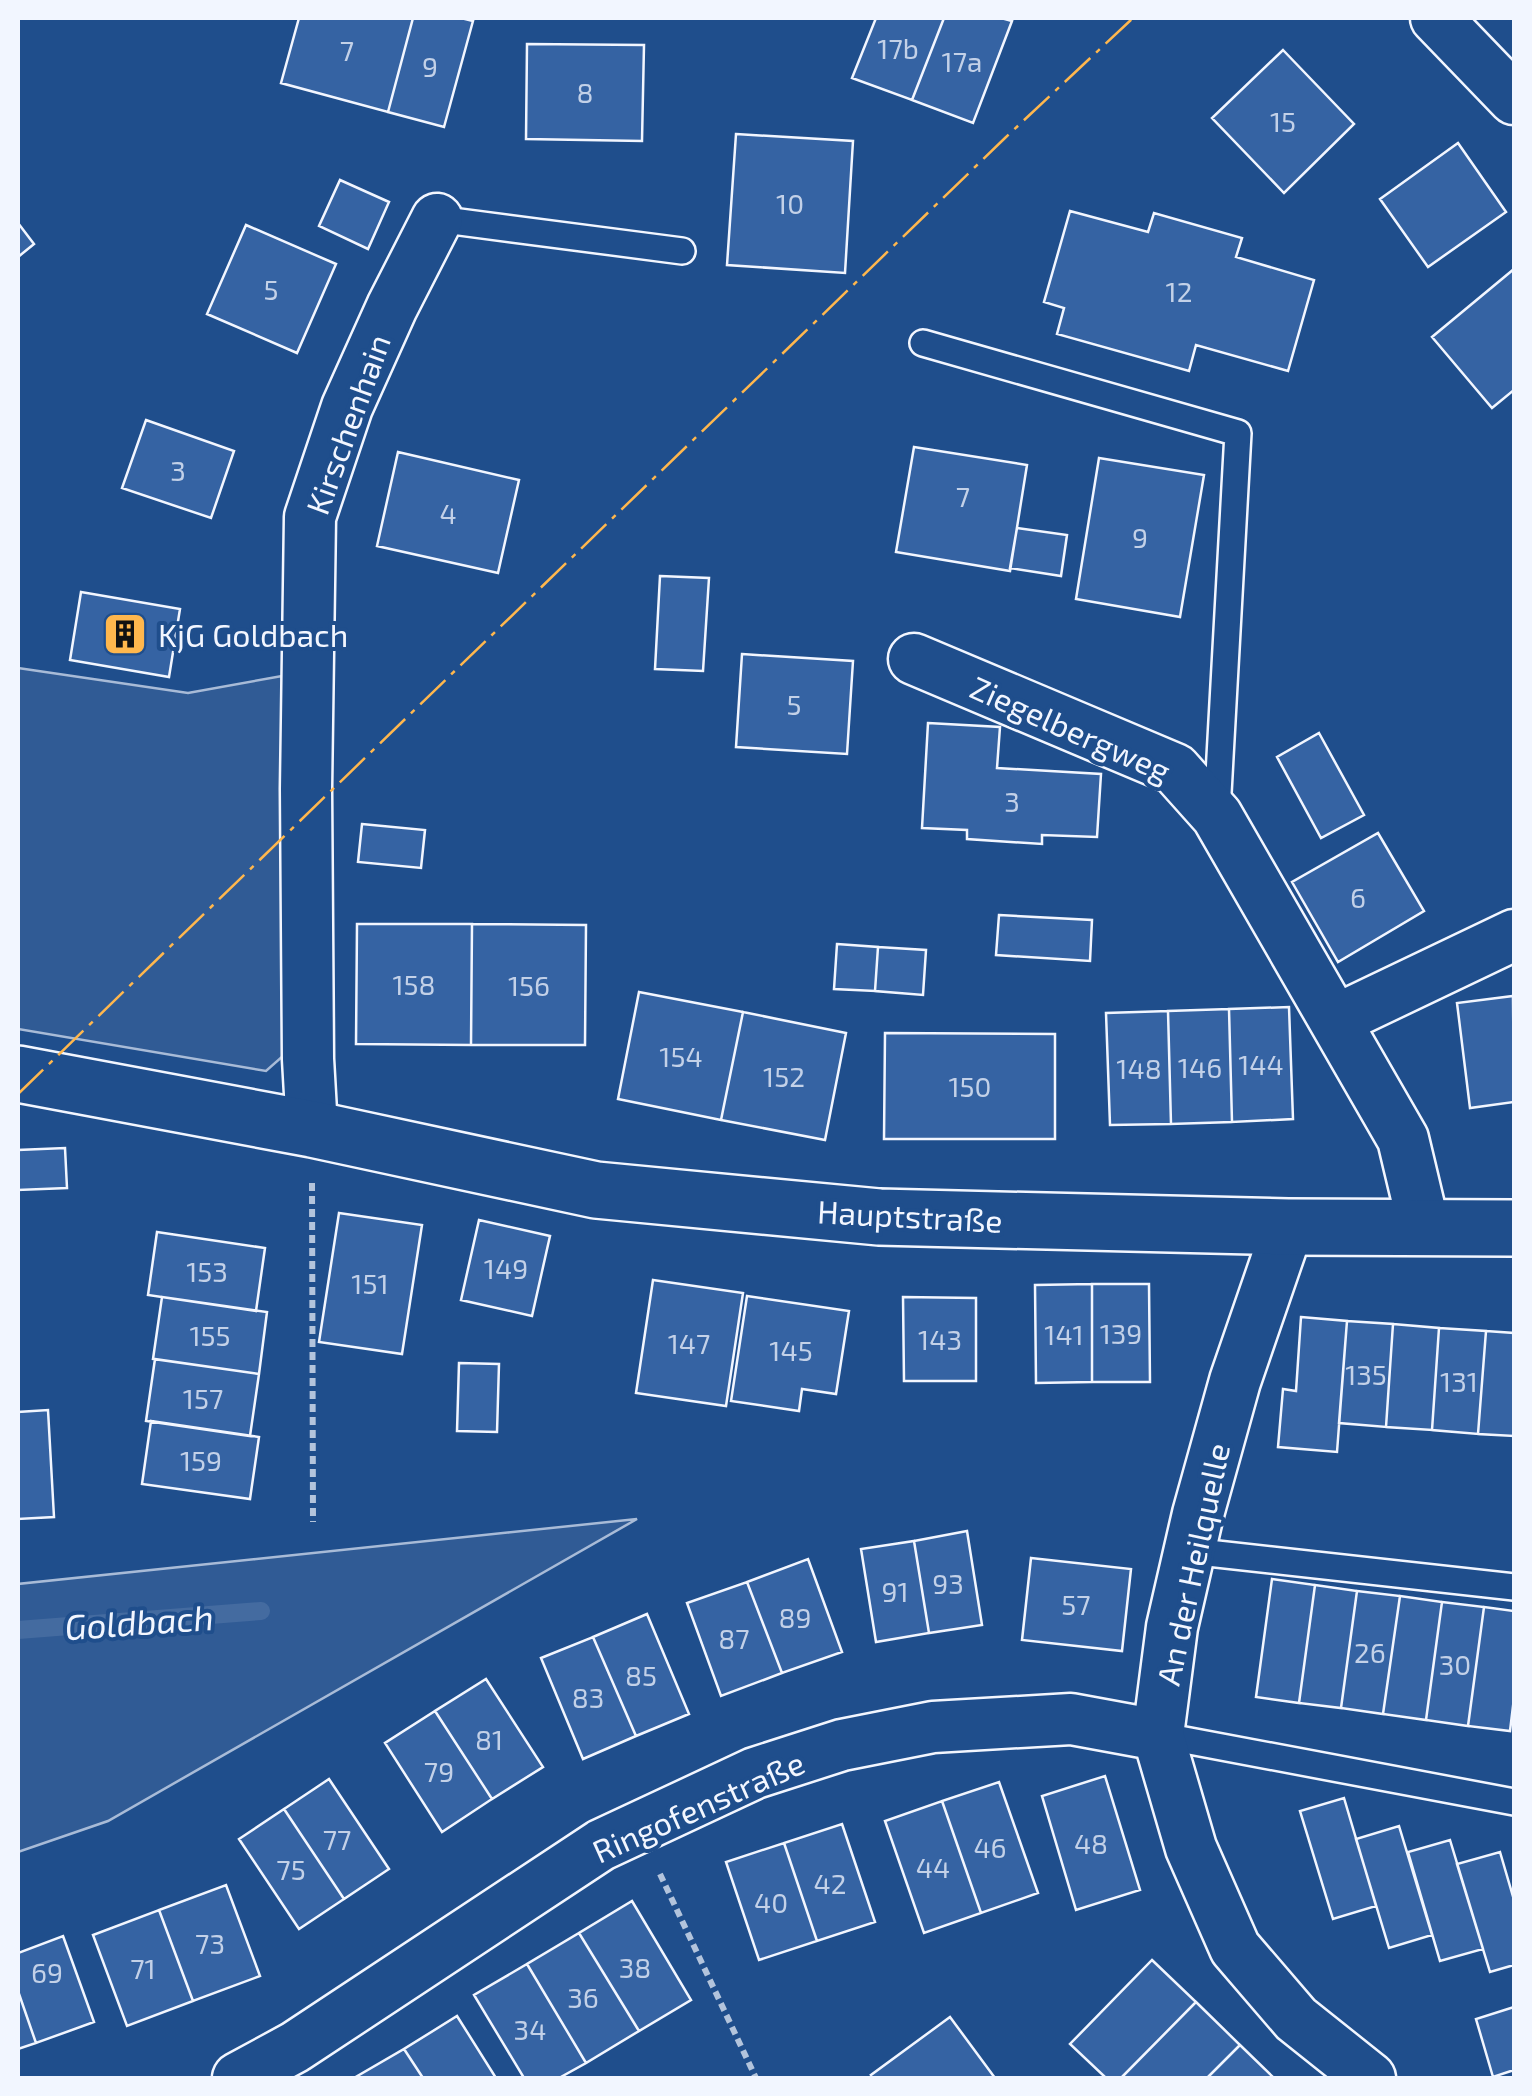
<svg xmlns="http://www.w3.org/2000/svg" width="1532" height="2096" viewBox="0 0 1532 2096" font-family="'Exo 2',sans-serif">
	<rect width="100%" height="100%" fill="#1f4e8c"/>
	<!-- green -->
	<path fill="#305b95" stroke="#a8bbd7" stroke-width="2.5" d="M18,668L188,693L282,676L283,1056L266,1071L18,1029Z
		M637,1519L108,1821L18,1852V1584Z"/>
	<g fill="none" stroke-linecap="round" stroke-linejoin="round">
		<!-- stream -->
		<path stroke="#446ba0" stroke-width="18" d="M18,1630L261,1611"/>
	</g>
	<!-- building -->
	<path fill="#3563a3" stroke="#f2f6ff" stroke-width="2.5" d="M299,18H413L388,112L281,83Z
		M413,18H461L473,21L444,127L388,112Z
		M876,18H944L912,100L852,78Z
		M944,18H1001L1012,21L973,123L912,100Z
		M527,44L644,45L642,141L526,139Z
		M1283,50L1354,124L1284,193L1212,118Z
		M736,134L853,141L845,273L727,265Z
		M1458,143L1506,212L1428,267L1380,199Z
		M340,180L389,202L368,249L319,226Z
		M1070,211L1148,232L1154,213L1242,238L1236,257L1314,280L1288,371L1196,345L1189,371L1057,334L1064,308L1044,302Z
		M18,223L34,244L18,257Z
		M246,225L336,264L297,353L207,314Z
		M1514,269V390L1492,408L1432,337Z
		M146,420L234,451L211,518L122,488Z
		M914,447L1027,465L1010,571L896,552Z
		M398,452L519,480L498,573L377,546Z
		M1099,458L1204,475L1180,617L1076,599Z
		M1017,528L1067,535L1061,576L1010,568Z
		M660,576L709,578L703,671L655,669Z
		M81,592L180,609L169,677L70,660Z
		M742,654L853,661L847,754L736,747Z
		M928,723L1000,727L997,768L1101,774L1097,837L1042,835V844L967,839V830L922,828Z
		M1319,733L1364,815L1321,838L1277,757Z
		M362,824L425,830L421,868L358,862Z
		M1378,833L1424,911L1338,962L1292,882Z
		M999,915L1092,920L1090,961L996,955Z
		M357,924H472L471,1045L356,1044Z
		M472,924L586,925L585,1045H471Z
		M837,944L878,947L875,991L834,989Z
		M878,947L926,950L923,995L875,991Z
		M639,992L743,1012L721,1120L618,1099Z
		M1513,996L1514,1102L1470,1108L1457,1003Z
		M1289,1007L1293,1119L1232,1122L1229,1009Z
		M1229,1009L1232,1122L1171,1124L1168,1011Z
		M1168,1011L1171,1124L1110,1125L1106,1013Z
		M743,1012L846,1033L825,1140L721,1120Z
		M885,1033L1055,1034V1139H884Z
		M65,1148L67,1188L18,1190V1150Z
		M339,1213L422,1225L402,1354L319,1342Z
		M479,1220L550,1236L532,1316L461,1300Z
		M157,1232L265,1248L256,1311L148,1295Z
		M653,1280L743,1293L726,1406L636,1393Z
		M1092,1284V1382L1036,1383L1035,1285Z
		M1092,1284H1149L1150,1382H1092Z
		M747,1296L849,1311L836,1394L802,1389L799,1411L731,1401Z
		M162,1297L267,1312L259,1374L153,1359Z
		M903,1297L976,1298V1381H904Z
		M1301,1317L1347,1321L1337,1452L1278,1447L1283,1389L1296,1391Z
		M1347,1321L1393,1324L1386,1427L1339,1423Z
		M1393,1324L1439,1328L1432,1430L1386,1427Z
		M1439,1328L1486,1331L1478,1434L1432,1430Z
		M1486,1331L1514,1333V1436L1478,1434Z
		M155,1359L259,1374L250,1436L146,1421Z
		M459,1363L499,1364L497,1432L457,1431Z
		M48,1410L54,1517L18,1519V1412Z
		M151,1421L259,1437L250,1499L142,1484Z
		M967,1531L982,1625L929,1633L914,1541Z
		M914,1541L929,1633L876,1642L861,1549Z
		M1031,1558L1131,1569L1122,1651L1022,1640Z
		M808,1559L842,1652L782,1673L747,1582Z
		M1272,1579L1315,1585L1299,1703L1256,1697Z
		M747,1582L782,1673L721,1696L687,1603Z
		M1315,1585L1357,1591L1341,1708L1299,1703Z
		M1357,1591L1400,1596L1383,1714L1341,1708Z
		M1400,1596L1442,1602L1426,1720L1383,1714Z
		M1442,1602L1484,1607L1468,1726L1426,1720Z
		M1484,1607L1514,1611V1698L1510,1731L1468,1726Z
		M647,1614L689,1714L636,1736L593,1637Z
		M593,1637L636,1736L583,1759L541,1658Z
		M486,1679L543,1767L492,1799L435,1711Z
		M435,1711L492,1799L442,1832L385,1743Z
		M1105,1776L1140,1890L1076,1910L1042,1796Z
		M329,1779L389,1869L344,1899L284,1809Z
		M999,1782L1038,1893L981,1913L942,1801Z
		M1344,1798L1376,1906L1333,1919L1300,1811Z
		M942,1801L981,1913L924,1933L885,1821Z
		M284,1809L344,1899L299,1929L239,1839Z
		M842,1824L875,1922L817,1941L784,1843Z
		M1399,1826L1432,1935L1389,1948L1356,1839Z
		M1450,1840L1483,1949L1440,1961L1408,1852Z
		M784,1843L817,1941L759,1960L726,1862Z
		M1500,1852L1514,1900V1965L1490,1972L1457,1864Z
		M226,1885L260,1976L193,2001L159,1910Z
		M632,1901L691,2000L639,2031L579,1933Z
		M159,1910L193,2001L127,2026L93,1935Z
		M579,1933L639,2031L586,2063L527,1964Z
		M63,1936L94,2022L36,2043L18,1991V1953Z
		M1152,1960L1196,2002L1121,2078H1106L1070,2044Z
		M527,1964L586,2063L559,2078H524L474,1995Z
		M18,1991L36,2043L18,2049Z
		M1196,2002L1240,2045L1207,2078H1121Z
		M1514,2007V2070L1493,2077L1476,2019Z
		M457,2016L496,2078H423L404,2049Z
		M950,2017L995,2078H874L871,2075Z
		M1240,2045L1274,2078H1207Z
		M404,2049L423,2078H354Z"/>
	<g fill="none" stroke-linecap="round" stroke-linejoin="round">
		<!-- lane casing -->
		<g stroke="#f2f6ff" stroke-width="30">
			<path id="lane" d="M437,219L682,251
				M923,343L1238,433L1217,811
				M1190,1551L1514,1587
				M1158,1735L1514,1802"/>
		</g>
		<!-- street casing -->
		<g stroke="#f2f6ff" stroke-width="55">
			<path id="street" d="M1436,18L1514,99
				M914,659L1175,769L1217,816L1403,1139L1424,1227
				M1336,1020L1514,935
				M312,1129L308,1059L306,789L310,517L347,407L392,307L437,219
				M1288,1227L1235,1381L1198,1514L1172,1627L1158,1735L1191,1848L1235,1948L1296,2019L1370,2078
				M238,2078L295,2047L601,1845L755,1773L842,1745L933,1727L1071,1719L1158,1735"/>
		</g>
		<!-- secondary casing -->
		<g stroke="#f2f6ff" stroke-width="60">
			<path id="secondary" d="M18,1074L312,1129L596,1190L879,1217L1288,1227L1514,1228"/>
		</g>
		<!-- path -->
		<path stroke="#b3c4dc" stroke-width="6" stroke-dasharray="8 5" stroke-linecap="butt" d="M312,1183L313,1522
			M660,1874L756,2078"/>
		<!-- lane -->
		<use href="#lane" stroke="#1f4e8c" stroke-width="25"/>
		<!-- street -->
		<use href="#street" stroke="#1f4e8c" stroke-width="50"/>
		<!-- secondary -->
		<use href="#secondary" stroke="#1f4e8c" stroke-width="55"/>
		<!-- power -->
		<path stroke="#ffb74d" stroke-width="2.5" stroke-dasharray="35 8 5 8" stroke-linecap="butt" d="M18,1094L1005,138L1133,18"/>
	</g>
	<!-- icons -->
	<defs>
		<g id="building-square" transform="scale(2.25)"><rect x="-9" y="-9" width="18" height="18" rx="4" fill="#ffb74d" stroke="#1f4e8c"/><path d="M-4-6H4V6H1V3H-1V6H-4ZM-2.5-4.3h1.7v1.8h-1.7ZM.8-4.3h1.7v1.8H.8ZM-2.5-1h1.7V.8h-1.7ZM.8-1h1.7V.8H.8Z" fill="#111"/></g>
	</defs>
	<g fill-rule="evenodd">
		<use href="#building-square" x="125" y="634"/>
	</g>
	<g text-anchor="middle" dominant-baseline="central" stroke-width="8" stroke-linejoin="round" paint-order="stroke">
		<!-- number labels -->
		<g font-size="28" fill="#c3d1e8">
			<text x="898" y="48">17b</text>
			<text x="347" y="50">7</text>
			<text x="962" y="61">17a</text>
			<text x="430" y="66">9</text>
			<text x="585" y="92">8</text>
			<text x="1283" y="121">15</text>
			<text x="790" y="203">10</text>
			<text x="271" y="289">5</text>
			<text x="1179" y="291">12</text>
			<text x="178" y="470">3</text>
			<text x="963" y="496">7</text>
			<text x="448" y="513">4</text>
			<text x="1140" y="537">9</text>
			<text x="794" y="704">5</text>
			<text x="1012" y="801">3</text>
			<text x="1358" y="897">6</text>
			<text x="414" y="984">158</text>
			<text x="529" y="985">156</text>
			<text x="681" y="1056">154</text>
			<text x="1261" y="1064">144</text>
			<text x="1200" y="1067">146</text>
			<text x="1139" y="1068">148</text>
			<text x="784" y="1076">152</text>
			<text x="970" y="1086">150</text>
			<text x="506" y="1268">149</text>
			<text x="207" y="1271">153</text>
			<text x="370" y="1283">151</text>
			<text x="1121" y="1333">139</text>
			<text x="1064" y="1334">141</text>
			<text x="210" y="1335">155</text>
			<text x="940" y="1339">143</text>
			<text x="689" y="1343">147</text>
			<text x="791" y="1350">145</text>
			<text x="1366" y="1374">135</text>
			<text x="1459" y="1381">131</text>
			<text x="203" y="1398">157</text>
			<text x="201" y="1460">159</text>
			<text x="948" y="1583">93</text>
			<text x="895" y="1591">91</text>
			<text x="1076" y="1604">57</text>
			<text x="795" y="1617">89</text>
			<text x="734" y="1638">87</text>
			<text x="1370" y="1652">26</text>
			<text x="1455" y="1664">30</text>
			<text x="641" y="1675">85</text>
			<text x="588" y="1697">83</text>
			<text x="489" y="1739">81</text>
			<text x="439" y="1771">79</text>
			<text x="337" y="1839">77</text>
			<text x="1091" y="1843">48</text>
			<text x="990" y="1847">46</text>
			<text x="933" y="1867">44</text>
			<text x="291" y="1869">75</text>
			<text x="830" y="1883">42</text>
			<text x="771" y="1902">40</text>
			<text x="210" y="1943">73</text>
			<text x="635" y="1967">38</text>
			<text x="143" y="1968">71</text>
			<text x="47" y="1972">69</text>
			<text x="583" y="1997">36</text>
			<text x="530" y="2029">34</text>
		</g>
		<!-- street labels -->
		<g font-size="32" fill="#f2f6ff" stroke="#1f4e8c">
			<text transform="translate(347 424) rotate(-70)">Kirschenhain</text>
			<text transform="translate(1071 728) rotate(24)">Ziegelbergweg</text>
			<text transform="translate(910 1215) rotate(3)">Hauptstraße</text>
			<text transform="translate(1192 1564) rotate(-78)">An der Heilquelle</text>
			<text transform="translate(698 1806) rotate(-24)">Ringofenstraße</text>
		</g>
		<!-- poi labels -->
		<g font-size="32" fill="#f2f6ff" stroke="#1f4e8c" text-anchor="start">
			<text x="158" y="634">KjG Goldbach</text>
		</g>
		<!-- water labels -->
		<g font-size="35" font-style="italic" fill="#f2f6ff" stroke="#1f4e8c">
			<text transform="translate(139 1621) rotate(-4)">Goldbach</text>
		</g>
	</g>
	<!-- border -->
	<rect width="1532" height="2096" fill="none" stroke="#f2f6ff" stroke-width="40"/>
</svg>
